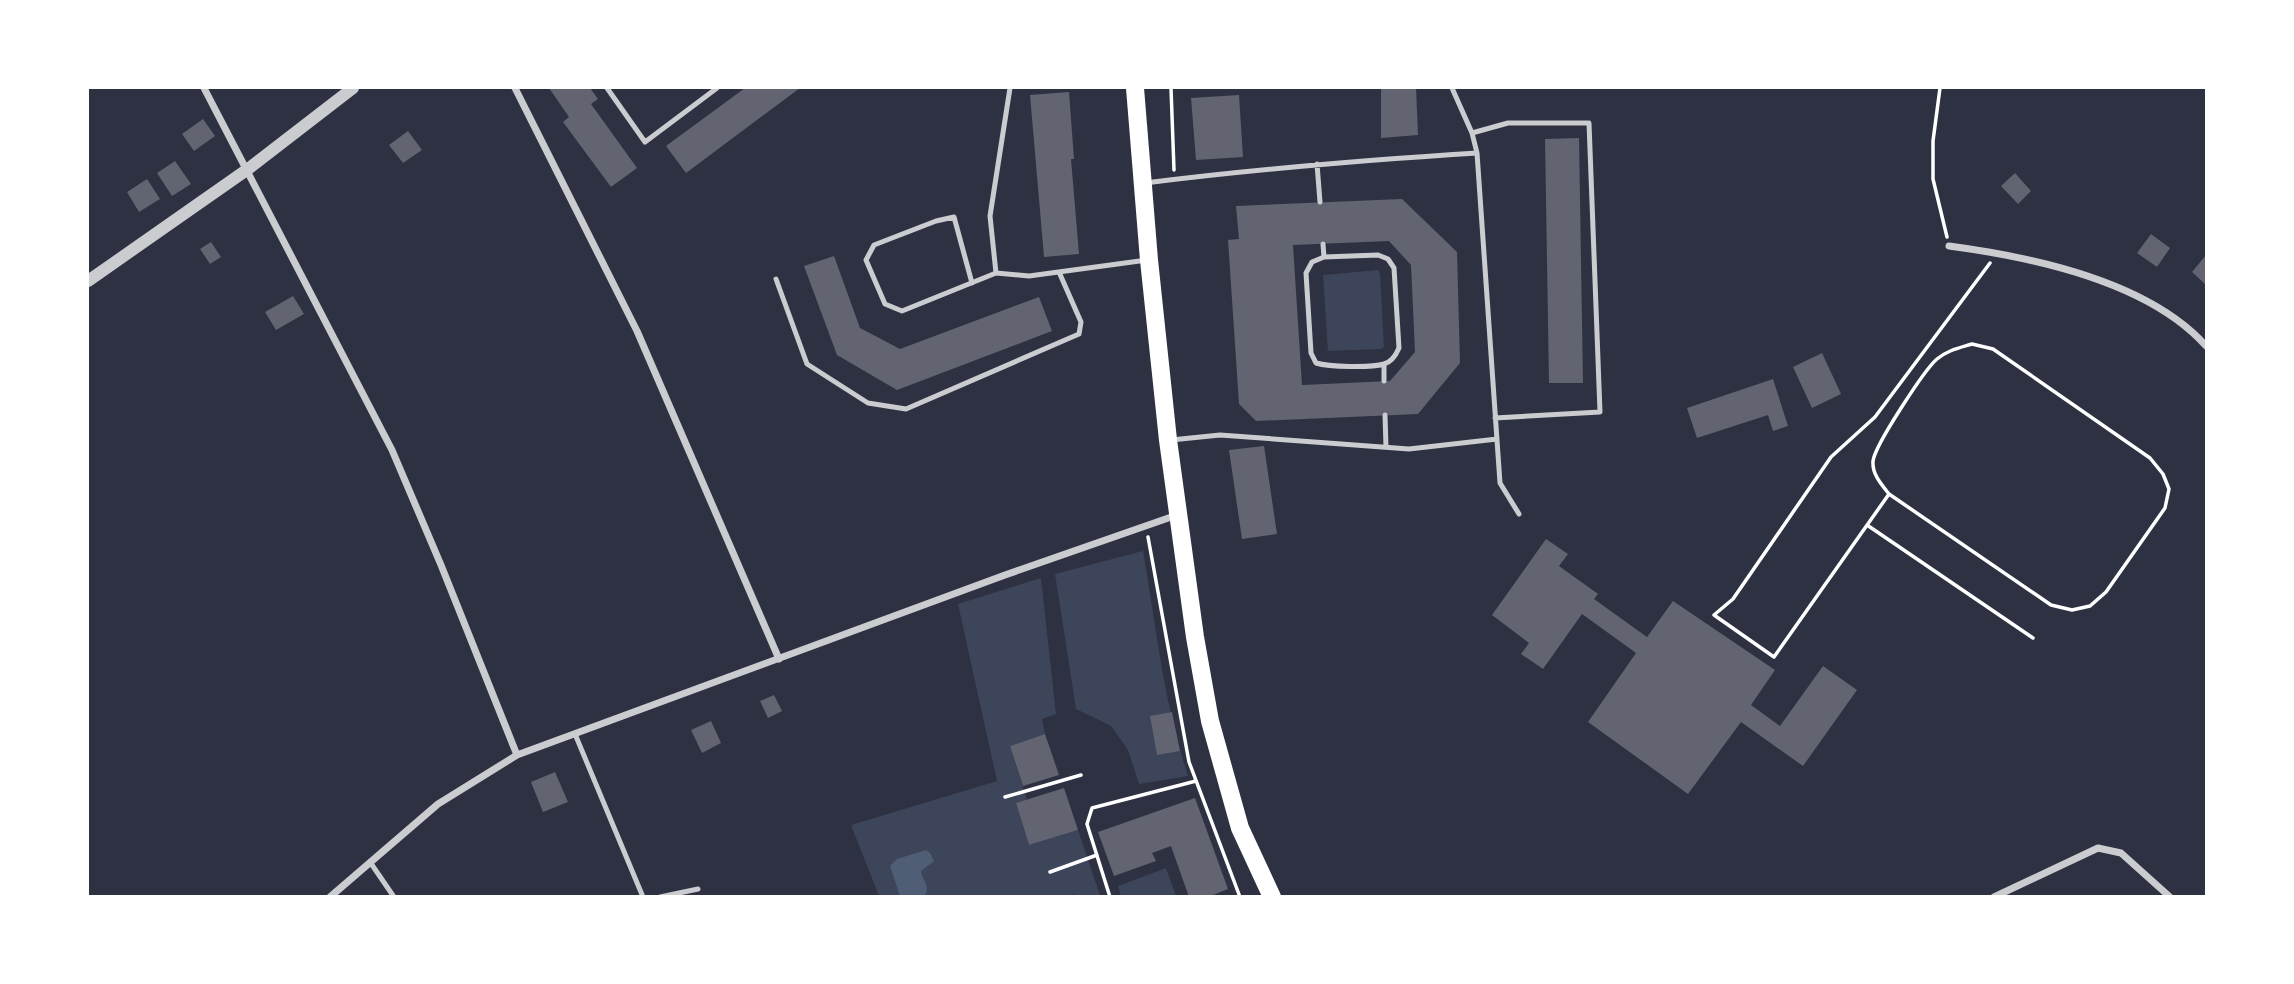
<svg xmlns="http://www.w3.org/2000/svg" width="2294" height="984" viewBox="0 0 2294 984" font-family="'Nunito Sans',sans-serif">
	<rect width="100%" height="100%" fill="#2d3142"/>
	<!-- green -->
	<path fill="#3c4559" d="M1378,270L1380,274L1384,347L1381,349L1328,351L1323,275Z
		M1143,551C1156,625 1164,704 1188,776L1139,784L1128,750L1111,726L1076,709L1055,574Z
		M1041,578L1056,714L1042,719L1045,734L1010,746L1027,800L1016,803L1029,845L1078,830L1100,895L1076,896L1075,894L1067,897L879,896L851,825L997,781L958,604Z
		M1166,868L1176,896H1121L1118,886Z"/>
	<!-- water -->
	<path fill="#4f5d75" d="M926,850L930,853L934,861L921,871C922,880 932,888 924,896H900L890,866L897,859Z"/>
	<!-- building -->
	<path fill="#626471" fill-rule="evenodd" d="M549,88H590L598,99L591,104L637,168L611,187L563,122L569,117Z
		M745,88H800L686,173L666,146Z
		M1381,88H1416L1418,135L1381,138Z
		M1069,92L1074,159H1071L1079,254L1044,257L1030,95Z
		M1239,95L1243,157L1196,160L1191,98Z
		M203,119L215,136L194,151L182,134Z
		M408,131L422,150L403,163L389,145Z
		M1579,138L1583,383H1549L1545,139Z
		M175,161L191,184L172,196L157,173Z
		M2015,173L2031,191L2018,204L2001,186Z
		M147,179L160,199L139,212L127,192Z
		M1402,199L1457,252L1460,363L1418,414L1256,421L1239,404L1228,240L1239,239L1236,206ZM1389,241L1411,265L1415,352L1390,381L1302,385L1293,245Z
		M2151,234L2170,248L2157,267L2137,253Z
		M211,242L221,257L210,264L200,249Z
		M2206,255V285L2192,272Z
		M834,256L860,328L900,349L1039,297L1052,331L897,390L837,355L804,266Z
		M293,296L304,314L276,330L265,312Z
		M1822,353L1841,394L1812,408L1793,367Z
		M1773,379L1788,426L1773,431L1768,415L1697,438L1687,408Z
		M1264,446L1277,534L1242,539L1229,450Z
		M1546,539L1568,554L1559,566L1598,594L1594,599L1647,637L1673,601L1775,670L1751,705L1780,726L1823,666L1857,690L1803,766L1741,722L1688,794L1588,722L1636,653L1582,614L1543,669L1521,654L1529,643L1492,615Z
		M774,695L782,711L768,718L760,701Z
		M1172,712L1180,751L1157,755L1150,716Z
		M711,721L721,743L702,753L691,730Z
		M1045,734L1059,775L1023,786L1010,746Z
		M555,772L568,802L543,812L531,782Z
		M1064,788L1078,830L1029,845L1016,803Z
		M1195,798L1228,889L1208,897H1189L1171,846L1152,853L1156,861L1114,876L1098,832Z"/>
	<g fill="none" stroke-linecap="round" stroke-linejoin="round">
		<!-- path -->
		<path stroke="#fff" stroke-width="3.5" d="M1171,88L1174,170
			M1940,88L1933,141V179L1947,237
			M1972,344L1993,349L2150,458L2163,474L2169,489L2165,508L2106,592L2090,606L2072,610L2051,605L1889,494C1881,484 1872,474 1873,461C1875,445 1925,369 1937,359C1948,350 1959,348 1972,344Z
			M1889,494L1774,657L1714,615L1733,599L1831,457L1875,417L1990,263
			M1867,525L2033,638
			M1148,537L1189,762L1240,897
			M1005,797L1081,775
			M1050,872L1097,855
			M1110,897L1087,824L1092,808L1196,781"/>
		<!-- service -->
		<path stroke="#caccd0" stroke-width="5" d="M607,88L645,142L717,88
			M1010,88L990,216L996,273L1029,276L1147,260
			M1452,88L1472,133L1477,153L1500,483L1519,514
			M1472,133L1508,123H1589L1600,412L1495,418
			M1317,164L1320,202
			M1145,183C1256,169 1366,160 1477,153
			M1323,244L1324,257
			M1378,255L1388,259L1394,268L1399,348C1396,355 1391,362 1384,364C1371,368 1329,367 1316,363L1311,353L1306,273L1312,262L1324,257Z
			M776,279L807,364L868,403L906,409L1079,334L1081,322L1059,272
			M972,283L954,217L936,221L874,245L866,260L885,304L902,311L996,273
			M1384,364V381
			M1385,415L1386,447
			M1171,440L1220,435L1409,449L1497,439
			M575,734L643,897
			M370,862L394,897
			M660,897L698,889"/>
		<!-- minor -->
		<path stroke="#caccd0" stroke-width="7" d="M204,88L392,450L441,565L517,755
			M515,88L637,331L779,659
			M1949,246C2032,257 2149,282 2206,346
			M330,897L438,804L517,755L1005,575L1177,515
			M1994,897L2098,848L2121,853L2170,897"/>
		<!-- tertiary -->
		<path stroke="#caccd0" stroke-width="12" d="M88,281L248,169L353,88"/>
		<!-- trunk -->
		<path stroke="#fff" stroke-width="18" d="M1135,88L1149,260L1168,440L1195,637L1210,721L1240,828L1272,897"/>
	</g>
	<!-- border -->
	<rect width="2294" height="984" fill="none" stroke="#ffffff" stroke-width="178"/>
</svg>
